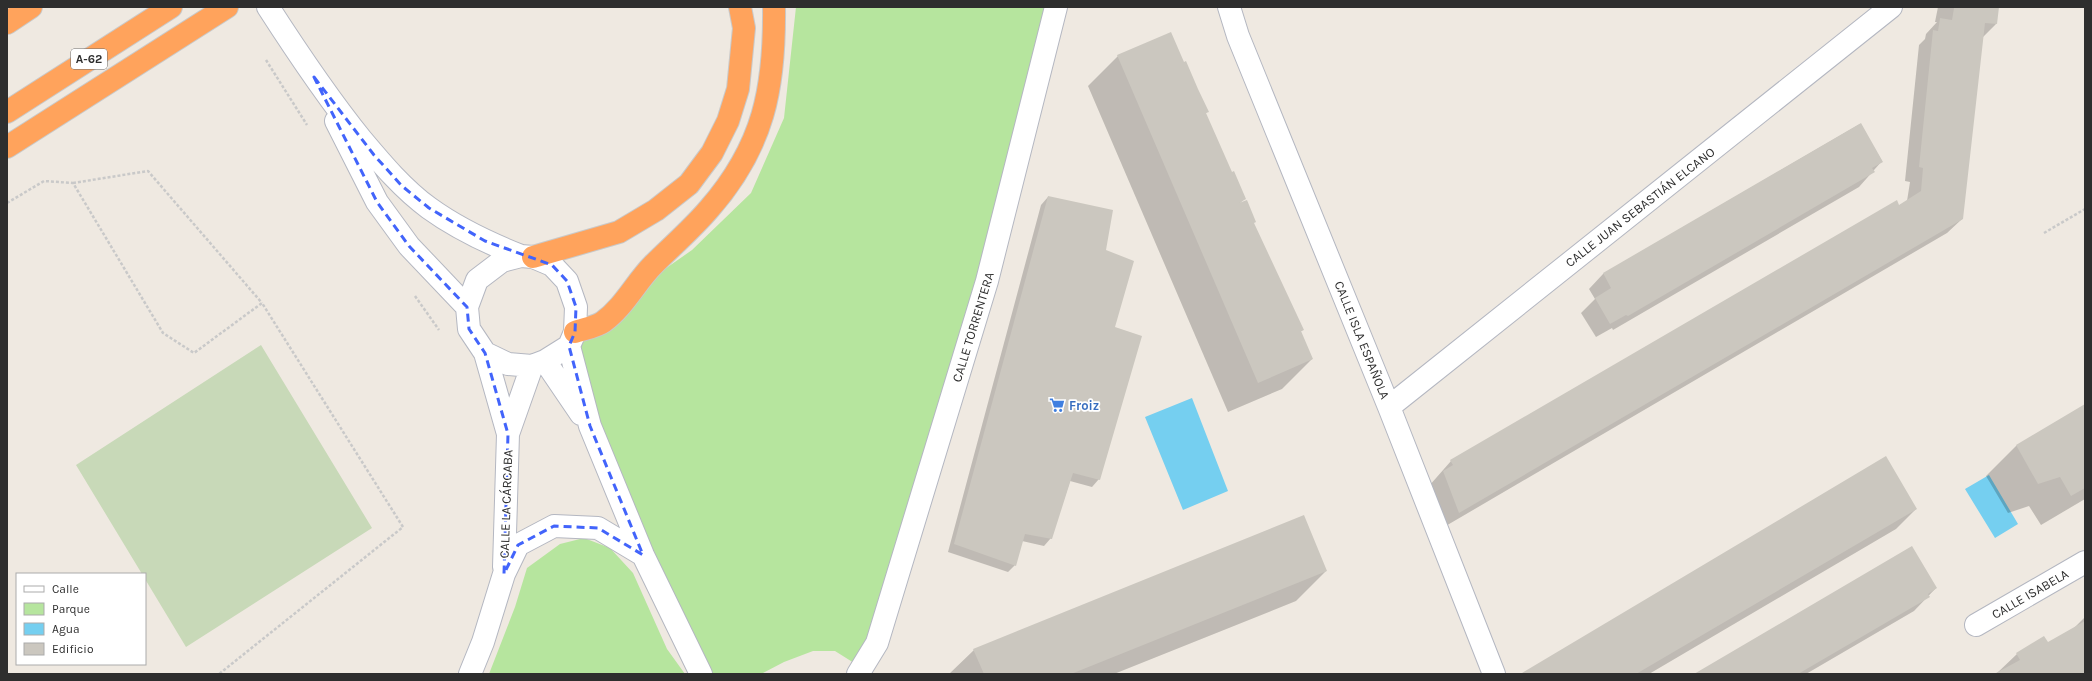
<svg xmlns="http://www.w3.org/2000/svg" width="2092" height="681" viewBox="0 0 2092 681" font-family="Karla,sans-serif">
	<rect width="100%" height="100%" fill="#efe9e1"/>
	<!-- green -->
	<path fill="#b6e59e" d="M796,7H1061L862,668L835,651H813L784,662L761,674H718L699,670L590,426L575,332L692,250L751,193L784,118Z
		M584,538L610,548L633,573L667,649L685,674H489L515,607L527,568L560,544Z"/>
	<!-- cemetery -->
	<path fill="#c8d9b8" d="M261,345L372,528L186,647L145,579V574H142L76,465Z"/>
	<!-- water -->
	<path fill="#75cff0" d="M1192,398L1228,491L1183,510L1145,417Z
		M1989,475L2018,524L1995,538L1965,489Z"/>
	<!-- shadow -->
	<path fill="#0003" d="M1938,7H1998L1996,24L1982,38L1962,219L1947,233L1444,527L1429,486L1451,461L1907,201L1910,182L1905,181L1919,45L1925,39L1926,34L1937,22H1935Z
		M1118,56L1207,112L1205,114L1231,173L1245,198L1240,203L1253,224L1303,330L1300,332L1312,359L1282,389L1228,412L1088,86Z
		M1860,124L1882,161L1859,187L1613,330L1612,328L1596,337L1581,313L1595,299L1589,289L1603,274Z
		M1048,197L1104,251L1114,328L1099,479L1092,487L1070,481L1051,538L1044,546L1022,541L1015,565L1008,572L948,552L1041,205Z
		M2085,405V499L2041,525L2029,506L2008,513L1986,476L2016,446Z
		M1916,509L1896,529L1649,674H1522Z
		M1326,571L1296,601L1114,674H949L974,650Z
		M1936,588L1914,611L1806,674H1696Z
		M2085,617V674H1996L2017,654L2047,644L2074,628Z"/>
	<!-- building -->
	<path fill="#cbc7bf" d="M1949,7H1999L1997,24L1985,23L1963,219L1459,513L1443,471L1453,465L1450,460L1897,200L1899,205L1921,191L1923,168L1919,167L1933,30L1938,31L1940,18L1952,20L1954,8Z
		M1171,32L1184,62L1186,61L1198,89L1192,93L1198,89L1209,112L1206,113L1232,172L1234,171L1246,199L1239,203L1247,200L1256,222L1254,223L1304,330L1301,331L1313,359L1258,383L1117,55Z
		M1861,123L1883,162L1872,168L1875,172L1628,316L1626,315L1610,324L1595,298L1611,288L1603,273Z
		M1048,196L1113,210L1106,250L1134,261L1115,327L1142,336L1100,480L1073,473L1052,539L1025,534L1016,566L954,544Z
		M2085,404V488L2071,496L2060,477L2038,484L2016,445Z
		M1886,456L1917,509L1636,674H1523L1522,673Z
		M1304,515L1327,571L1071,674H984L973,649Z
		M1912,546L1937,588L1928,594L1930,597L1798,674H1694Z
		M2085,621V674H1997L1996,673L2020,660L2016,653L2044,636L2048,642Z"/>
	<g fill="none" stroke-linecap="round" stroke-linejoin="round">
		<!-- minor casing -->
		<g stroke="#b4b7c1" stroke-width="24">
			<path id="minor" d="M268,7C297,52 327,97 361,139C382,164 403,189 429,208C458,229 488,243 521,256
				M1229,7L1238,36L1389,407L1494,674
				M336,121L377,202L409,246L467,307
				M521,256L533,257L552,265L567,281L576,307L575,332L569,346L545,361L532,366L508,364L485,353L469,329L467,307L477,280L502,261Z
				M569,346L590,426L643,555L701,674
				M485,353L508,434L504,567
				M545,361L581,414
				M1389,407L1891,7
				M508,434L532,366
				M1976,625L2085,562
				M470,674L483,642L504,574L518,545L554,526L598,528L643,555
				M858,674L877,643L987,281L1056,7"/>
		</g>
		<!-- highway casing -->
		<g stroke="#c9c9c9" stroke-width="24">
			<path id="highway" d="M7,23L31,7
				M7,112L171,7
				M7,147L227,7
				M533,257L619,232L656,210L689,184L712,153L728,121L738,89L744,28L740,7
				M575,332C583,329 596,327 603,322C624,307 636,282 653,265C672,246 692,229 709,209C764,146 775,88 774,7"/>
		</g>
		<!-- path -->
		<path stroke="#c9c9c9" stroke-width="2.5" stroke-dasharray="3 2" stroke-linecap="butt" d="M266,60L307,125
			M73,183L148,171L262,303
			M7,203L44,181L73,183L163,333L194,353L262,303L403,527L219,674
			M2044,233L2085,209
			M415,296L439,330"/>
		<!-- minor -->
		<use href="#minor" stroke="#fff" stroke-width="22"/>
		<!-- highway -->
		<use href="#highway" stroke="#ffa35c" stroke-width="22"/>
	</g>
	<!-- marked area -->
	<path fill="none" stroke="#4264fb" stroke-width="3" stroke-dasharray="8 5" stroke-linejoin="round" d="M314,77L374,155L402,186L429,208L485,241L552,265L567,281L576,307L575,332L569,346L590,426L643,555L598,528L554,526L518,545L504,574L508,434L485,353L469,329L467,307L409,246L377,202Z"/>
	<!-- icons -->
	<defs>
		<g id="supermarket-bare" transform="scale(1.2)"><path d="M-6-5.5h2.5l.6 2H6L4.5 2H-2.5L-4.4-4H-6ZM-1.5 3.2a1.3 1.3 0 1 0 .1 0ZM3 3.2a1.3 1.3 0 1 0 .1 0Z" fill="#3f7fe0" stroke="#fff" stroke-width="2.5" paint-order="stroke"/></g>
	</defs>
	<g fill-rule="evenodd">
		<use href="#supermarket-bare" x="1057" y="405"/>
	</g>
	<g text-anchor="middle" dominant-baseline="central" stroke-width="3.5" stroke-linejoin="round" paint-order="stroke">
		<!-- shield labels -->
		<rect fill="#fff" stroke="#6d6d6d" stroke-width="1" x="71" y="49" width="36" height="20" rx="3"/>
		<g font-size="12" font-weight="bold" fill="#2e2e2e">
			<text x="89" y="59">A-62</text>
		</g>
		<!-- street labels -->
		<g font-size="13" fill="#2e2e2e" stroke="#fff">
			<text transform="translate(1640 207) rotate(-38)">CALLE JUAN SEBASTIÁN ELCANO</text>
			<text transform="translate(973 327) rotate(-73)">CALLE TORRENTERA</text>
			<text transform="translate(1362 340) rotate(68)">CALLE ISLA ESPAÑOLA</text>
			<text transform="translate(506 504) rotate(-88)">CALLE LA CÁRCABA</text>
			<text transform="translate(2030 594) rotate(-30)">CALLE ISABELA</text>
		</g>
		<!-- shop labels -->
		<g font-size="13" font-weight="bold" fill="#366cbe" stroke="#fff" text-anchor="start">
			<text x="1069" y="405">Froiz</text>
		</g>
	</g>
	<!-- border -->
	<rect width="2092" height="681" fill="none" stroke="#2e2e2e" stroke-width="16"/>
	<!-- legend -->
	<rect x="16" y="573" width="130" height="92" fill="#ffffff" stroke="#ababab"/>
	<rect x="24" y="586" width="20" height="6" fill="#ffffff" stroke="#ababab"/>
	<text x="52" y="593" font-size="12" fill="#2e2e2e">Calle</text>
	<rect x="24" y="603" width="20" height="12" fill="#b6e59e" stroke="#ababab"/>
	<text x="52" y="613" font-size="12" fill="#2e2e2e">Parque</text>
	<rect x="24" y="623" width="20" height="12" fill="#75cff0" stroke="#ababab"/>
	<text x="52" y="633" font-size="12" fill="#2e2e2e">Agua</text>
	<rect x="24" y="643" width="20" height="12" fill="#cbc7bf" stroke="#ababab"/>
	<text x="52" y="653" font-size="12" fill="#2e2e2e">Edificio</text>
</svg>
